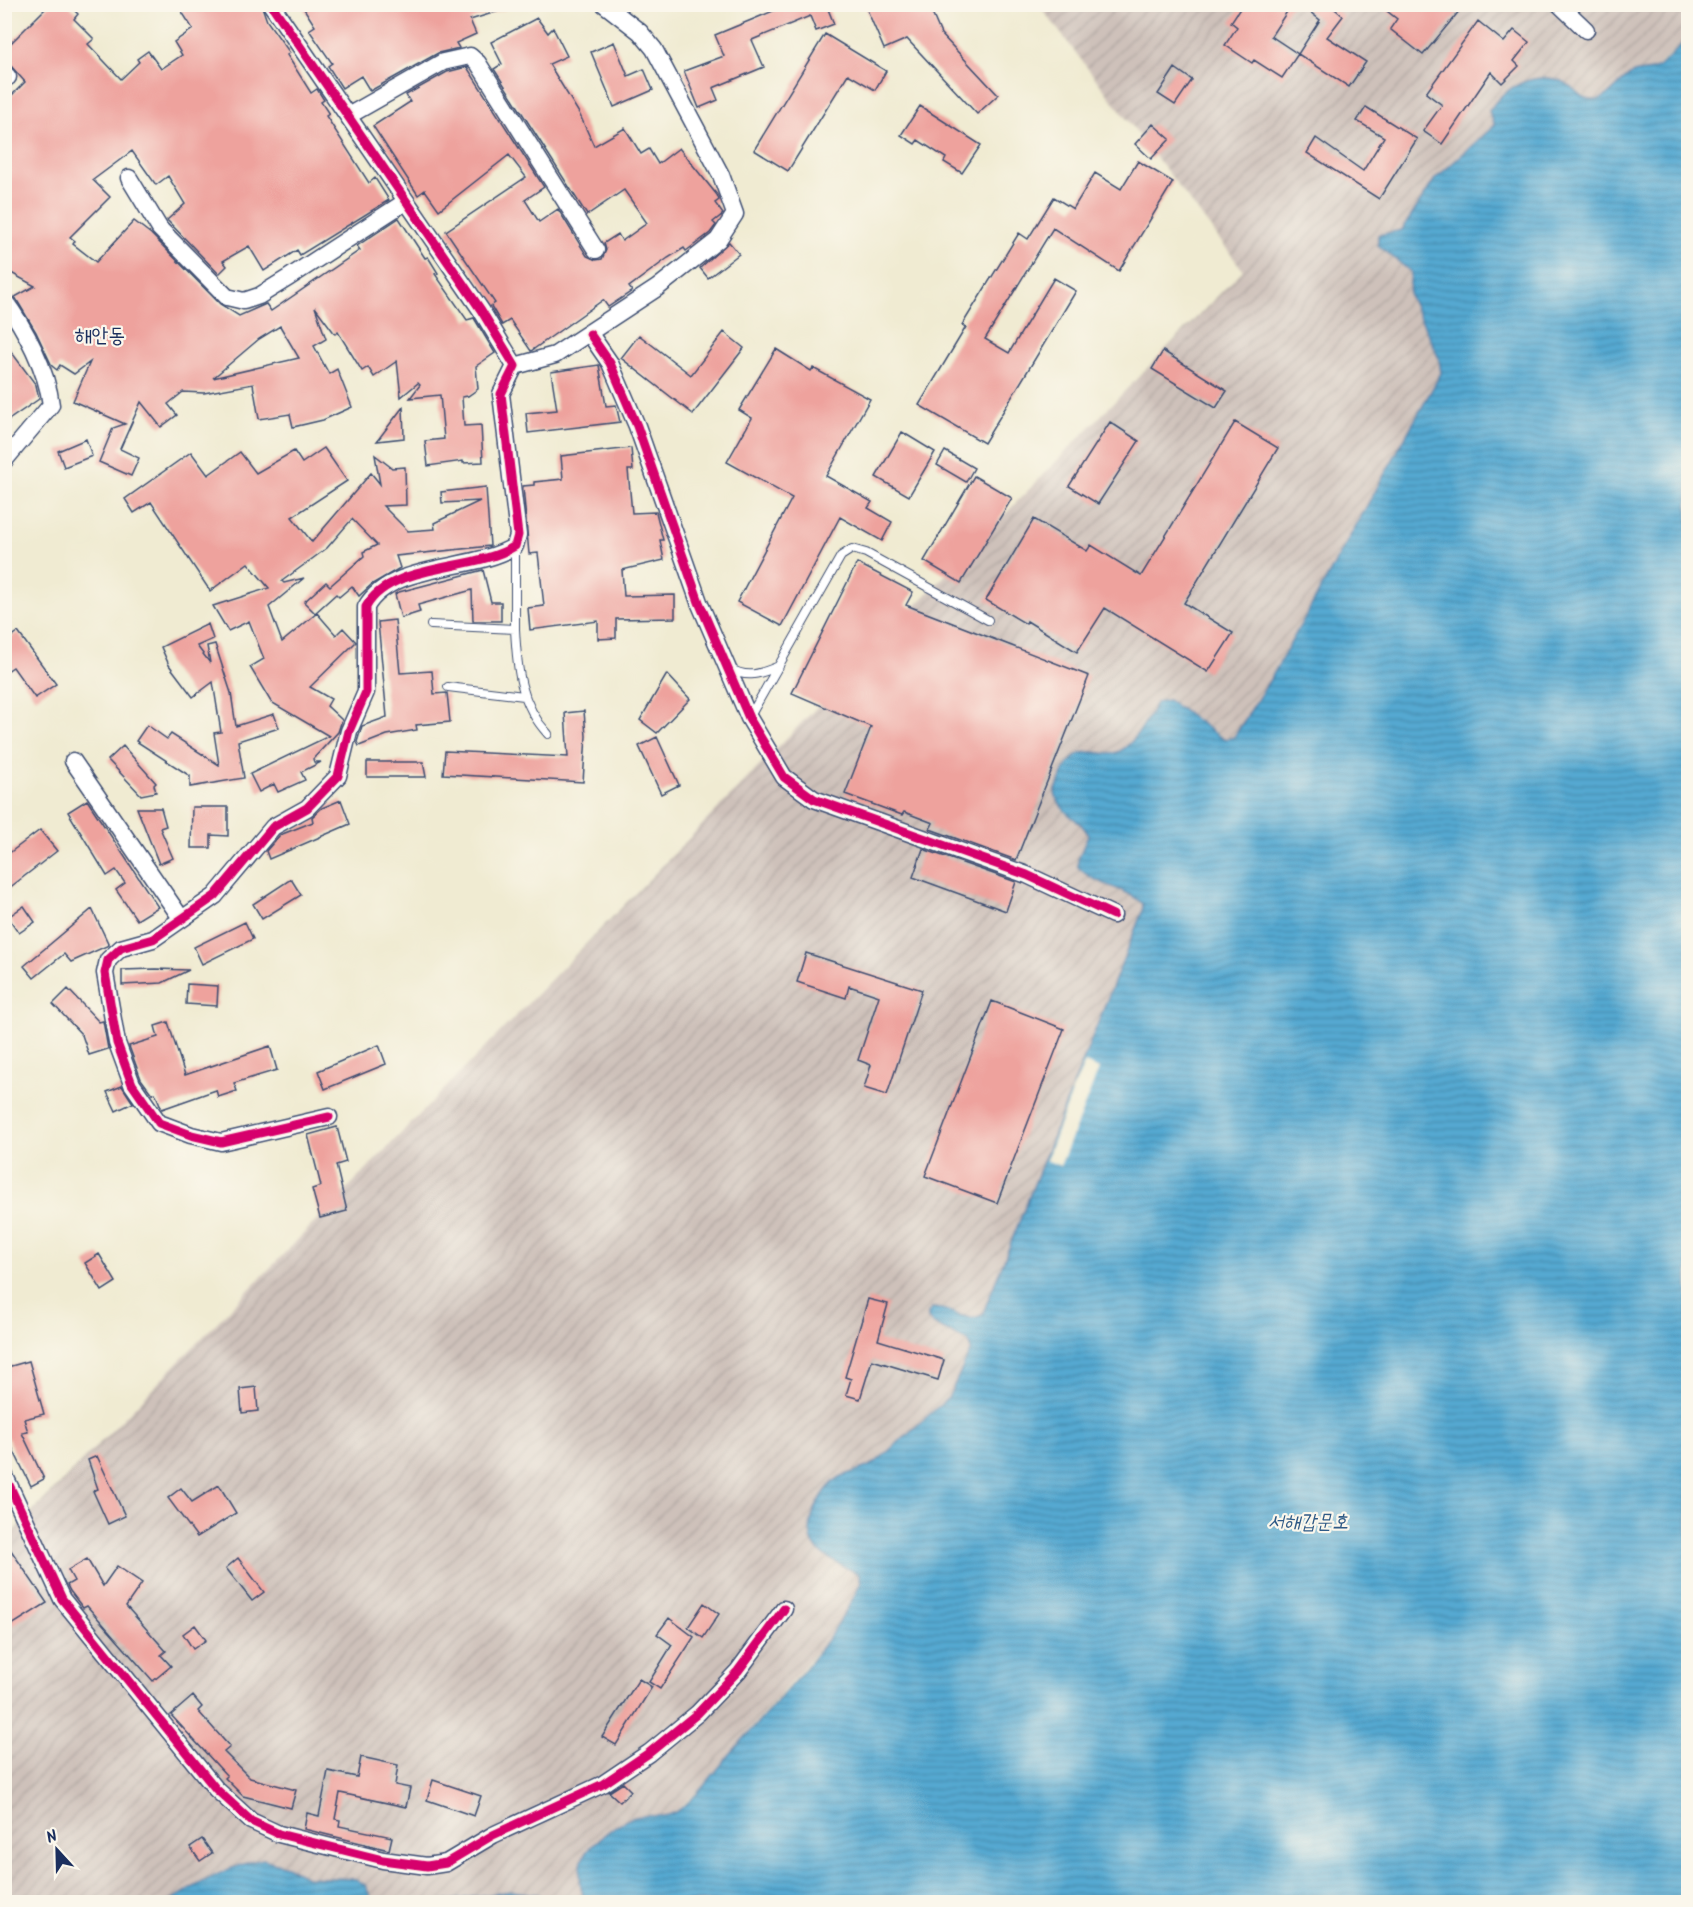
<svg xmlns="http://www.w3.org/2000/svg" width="1693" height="1907" viewBox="0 0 1693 1907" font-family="Kalam,'Poor Story',sans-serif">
	<defs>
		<pattern id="industrial-furrows" width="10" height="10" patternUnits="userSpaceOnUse" patternTransform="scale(1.5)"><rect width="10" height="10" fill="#cec1ba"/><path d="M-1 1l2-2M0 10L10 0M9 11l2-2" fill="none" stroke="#b0a6a2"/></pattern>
		<pattern id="water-rules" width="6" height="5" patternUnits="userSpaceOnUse" patternTransform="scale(1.5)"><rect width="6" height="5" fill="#55a9d1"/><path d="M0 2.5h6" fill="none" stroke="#468aad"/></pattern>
	</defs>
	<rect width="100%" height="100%" fill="#fbf7ec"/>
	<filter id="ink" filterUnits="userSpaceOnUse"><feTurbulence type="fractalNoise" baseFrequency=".0167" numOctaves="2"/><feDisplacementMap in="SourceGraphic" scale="12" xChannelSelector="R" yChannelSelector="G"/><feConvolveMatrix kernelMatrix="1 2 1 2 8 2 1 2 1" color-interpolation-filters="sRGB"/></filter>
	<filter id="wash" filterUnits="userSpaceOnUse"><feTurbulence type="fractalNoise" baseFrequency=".008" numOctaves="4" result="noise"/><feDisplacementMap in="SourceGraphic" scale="24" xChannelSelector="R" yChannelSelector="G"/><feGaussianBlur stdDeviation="1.35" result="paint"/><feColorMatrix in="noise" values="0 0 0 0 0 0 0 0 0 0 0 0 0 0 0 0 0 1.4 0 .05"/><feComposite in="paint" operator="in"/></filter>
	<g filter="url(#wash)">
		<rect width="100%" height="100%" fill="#f0ebd2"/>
		<!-- industrial -->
		<path fill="url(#industrial-furrows)" d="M1039,5H1688V38L1652,71L1633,73L1607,95L1596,101L1587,98L1565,82L1515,85L1491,118L1495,125L1435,179L1402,230L1378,236V245L1411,272L1409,295L1432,342L1439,359L1441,373L1247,719L1234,737L1226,739L1168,701L1157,702L1133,739L1121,751L1105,755L1087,752L1076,756L1055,793L1063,811L1086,828L1088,835L1078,860L1084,873L1137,899L1143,904L1142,912L983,1313L980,1318L972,1319L940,1307L972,1347L948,1398L875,1463L864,1470L840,1477L828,1488L825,1556L859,1574L861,1582L857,1592L836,1629L700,1789L676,1811L662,1818L653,1816L582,1894L585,1902H542L539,1895L511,1891L443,1902H373L365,1885L356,1879H317L306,1877L286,1866L214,1875L169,1902H5L4,1541L1243,270Z"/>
		<!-- water -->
		<path fill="url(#water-rules)" stroke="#386c98" stroke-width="1.5" d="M1688,38V1902H585C580,1887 576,1863 588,1850C601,1837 621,1818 641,1816C654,1814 663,1819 676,1812C697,1798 715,1771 732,1752C778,1699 832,1647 861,1582L859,1574C846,1567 829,1561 818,1550C798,1531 821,1489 840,1477C852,1471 864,1470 875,1463L948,1398L971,1350L969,1342L933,1324L928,1318V1313L933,1308C948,1306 971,1327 983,1313L1142,912L1143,904C1125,887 1096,886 1078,867V860L1088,835C1082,818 1063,819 1055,793C1061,778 1068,753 1088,752C1100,751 1109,757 1120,751C1137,742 1147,717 1157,702L1168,700L1219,736L1226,739L1234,737L1271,678L1441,373L1439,359L1432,342L1409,295L1411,272L1378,245V235L1402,230L1435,179L1495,125L1489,111C1504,87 1535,70 1564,82C1574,87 1582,101 1595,100C1610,99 1620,80 1632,74C1641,69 1650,73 1658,67C1669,59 1679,47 1688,38Z
			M263,1859L286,1866L306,1877L356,1879L365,1885L373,1902H169C200,1883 227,1866 263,1859Z
			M511,1891L539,1895L542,1902H443Z"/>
		<!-- pier -->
		<path fill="#f0ebd2" d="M1085,1063L1099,1069L1060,1166L1046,1160L1072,1093L1071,1092Z"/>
		<g id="blocks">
			<!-- building -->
			<path fill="#eea29d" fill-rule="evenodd" d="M50,4H68L78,14L74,19L94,39L88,44L121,79L139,62L137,59L148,51L161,69L182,55L174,42L193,29L177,4H261L267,21L290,53L287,55L311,93L317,89L324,100L321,102L329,114L326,116L369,183L375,178L389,200L300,255L297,250L264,271L249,246L223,261L227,266L219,274L167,220L185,204L168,176L156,185L132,151L93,180L110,197L70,237L75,241L73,244L96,262L134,221L151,234L220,304L239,316L266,304L271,311L360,250L357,246L399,218L425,258L428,257L438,273L435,274L467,320L474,318L495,353L476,366L478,389L468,396L462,397L464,426L481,425L483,462L463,463V461L428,466L425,441L444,439L440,395L410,398L420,385L418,383L401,397L397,361L374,377L368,367L362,371L338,332L335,334L315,307L326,339L314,346L329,374L337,369L352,407L323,420L293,427L290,414L259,419L253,384L204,393L183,392L168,404L177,415L161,427L141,402L120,449L139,458L131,476L99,462L113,428L125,424L73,401L90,362L74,374L60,365L57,370L52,366L36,332L15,297L35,286L4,269V103L25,82L11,66L4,62V36L11,43ZM280,326L299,358L213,378L259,339Z
				M301,4H508L509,8L470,20L476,34L456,43L459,48L438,53L370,91L361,76L342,88L328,66L332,63L309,30L315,26Z
				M790,4H837L828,9L834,24L816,31L810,16L752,40L764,67L713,88L718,100L699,108L684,71L724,56L715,35Z
				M1243,4H1292L1271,36L1298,54L1282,78L1254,60L1252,63L1225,45L1237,27L1231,22Z
				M1300,4H1329L1343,16L1327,37L1366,62L1349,87L1298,54L1320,20Z
				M1378,4H1465L1423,55L1390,29L1397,19Z
				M914,5L928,4L941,34L998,95L977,114L907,39L884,49L865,5Z
				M537,18L548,33L553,28L567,56L549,64L579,113L594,146L625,128L641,154L649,149L658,164L679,148L717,195L719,200L715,203L723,214L713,222L716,225L710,233L686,251L684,248L668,258L629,287L632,291L608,307L603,300L531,351L510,320L502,325L491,306L495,303L446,231L526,177L509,155L439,210L425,190L418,195L373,126L410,102L406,95L447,72L467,67L544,187L525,200L539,222L558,209L587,256L596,260L602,259L606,250L604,243L618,234L622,241L647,223L624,190L587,215L494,69L502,64L491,42Z
				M1478,21L1504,42L1514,30L1529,42L1514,61L1519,66L1502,83L1491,72L1442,144L1423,131L1442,105L1426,93Z
				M825,34L886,71L875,90L848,74L788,171L754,150Z
				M614,42L628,76L644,69L653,90L614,107L591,52Z
				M1175,68L1192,80L1175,105L1158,94Z
				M920,106L981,145L962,173L944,162L946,158L918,140L915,144L901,135Z
				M1366,107L1417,139L1379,199L1307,153L1316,138L1363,171L1384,137L1357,121Z
				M1153,124L1170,139L1151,159L1135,144Z
				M1138,161L1173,182L1119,271L1053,228L985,339L1009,353L1054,278L1076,291L984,443L919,405L966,327L962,325L1019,233L1028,239L1054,197L1073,209L1095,173L1121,189Z
				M729,242L739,254L708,278L700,268Z
				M724,332L744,348L693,414L621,358L639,335L691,375Z
				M4,342L36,385L39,399L4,423Z
				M776,349L811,371L813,368L870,399L826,476L872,502L868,508L892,522L882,541L840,517L782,626L737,602L792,498L727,462L752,418L739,410Z
				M1163,351L1227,391L1216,408L1152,369Z
				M599,365L606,406L616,405L620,422L528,433L526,413L557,410L551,372Z
				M403,407L404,438L377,441Z
				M1110,422L1139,441L1098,504L1069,486Z
				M1235,422L1278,448L1184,603L1233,633L1208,672L1105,608L1077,652L1027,621L1026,624L986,600L1034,519L1087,551L1091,545L1141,576Z
				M902,432L935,452L909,496L876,477Z
				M86,439L92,456L64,467L58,451Z
				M324,448L347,481L292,517L312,542L371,473L380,484L375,455L392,468L405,467L406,505L383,506L408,531L435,529L434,523L480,501L442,503L441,492L486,487L490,546L396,556L400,568L372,584L359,596L352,586L339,597L336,594L315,613L304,602L326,582L330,586L364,556L363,552L377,545L352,519L327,548L282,581L284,583L304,578L269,607L282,642L317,613L336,635L343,628L356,642L310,687L331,699L327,706L342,720L338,732L313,759L314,762H321L301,772L305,780L278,792L274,784L259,792L250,774L329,736L271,702L250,667L264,659L249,621L228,631L213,606L269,588L248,563L210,591L151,502L134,513L125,499L191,452L208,475L240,452L256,473L294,451L302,463Z
				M631,448L633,470H628L632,513L656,512L663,540H660L664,560L622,570L624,596L675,595V618L616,619V638L598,639V621L530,630L528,608L544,606L538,553L529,554L523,486L534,485V482L563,479L561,456Z
				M945,451L974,468L966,482L937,465Z
				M974,476L1012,498L961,583L924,561Z
				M857,563L913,592L906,605L1089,676L1016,860L930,829L933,823L904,812L902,815L845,794L871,727L792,693Z
				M483,570L491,602H501V621H473L472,590L418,605L420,612L401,618L395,594L399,592Z
				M395,620L400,673L432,671L434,694L447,693L450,722L416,725L417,730L387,735L359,746L357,742L362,726L387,717L378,622Z
				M208,624L213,639L197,646L210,663L207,646L215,644L231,693L236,726L274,714L279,728L238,741L244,778L190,787V776L136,741L147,725L167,739L171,734L219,765L214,733L221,732L213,682L193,697L169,665L161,647Z
				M18,632L56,684L35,698L13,667L4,673V642Z
				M667,674L690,699L657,733L640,720Z
				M584,711L586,736L583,782L443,774L445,751L568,757L565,713Z
				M657,737L679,785L661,794L639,746Z
				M123,746L156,783L154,785L156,792L141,795L108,760Z
				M367,762H423L426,777H367Z
				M87,800L158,907L137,920L116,890L125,883L116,870L107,876L68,812Z
				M341,800L350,824L269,859L266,851L280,835L313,822L312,817L322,808Z
				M192,807H228V836L211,835V848H191Z
				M137,808H161L166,826L160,828L173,858L159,864Z
				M40,830L57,851L4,892V857Z
				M923,849L1016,882L1006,911L913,877Z
				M291,879L301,895L262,919L253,904Z
				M24,906L35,922L19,933L8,917Z
				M92,909L109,945L71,962L64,954L34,978L24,966Z
				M245,922L253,939L202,964L194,947Z
				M806,953L922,990L887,1095L864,1088L871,1065L858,1060L879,996L849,986L846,998L797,982Z
				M155,969L189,970L162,983L122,985V970Z
				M187,984L218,986L217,1006L186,1004Z
				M68,989L99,1022L103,1021L108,1049L89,1055L82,1035L53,1004Z
				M992,1001L1064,1029L997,1203L925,1176Z
				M168,1022L185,1075L270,1046L277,1070L234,1083L237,1091L218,1097L216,1090L162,1109L155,1093L152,1094L141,1079L129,1046L158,1037L155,1026Z
				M379,1045L386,1064L325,1089L318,1071Z
				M122,1086L133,1103L116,1111L107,1092Z
				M337,1127L346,1162L336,1165L347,1211L320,1218L312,1189L321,1186L308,1135Z
				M99,1254L116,1282L102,1291L85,1263Z
				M868,1299L888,1304L878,1340L944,1360L938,1380L872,1360L860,1399L846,1395L851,1379L845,1377Z
				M29,1361L44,1414L24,1419L28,1432L22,1433L44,1479L31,1486L4,1431V1368Z
				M256,1387L258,1411L242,1413L240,1389Z
				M97,1456L125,1516L108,1524L93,1491L98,1489L88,1460Z
				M219,1485L236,1513L197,1537L168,1498L181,1488L192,1502Z
				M4,1540L47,1603L4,1630Z
				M238,1558L264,1592L252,1601L226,1568Z
				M87,1559L103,1586L117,1566L142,1583L126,1606L166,1651L161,1655L171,1666L153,1681L87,1606L83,1608L70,1591L67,1585L74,1581L68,1570Z
				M704,1603L719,1614L703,1638L688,1627Z
				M669,1618L694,1637L660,1689L649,1682L672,1645L657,1634Z
				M195,1625L206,1640L193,1649L183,1634Z
				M639,1679L652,1687L616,1745L602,1737Z
				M193,1696L202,1707L198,1711L230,1747L224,1752L250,1778L296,1790L291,1808L243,1796L225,1778L227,1776L171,1715Z
				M361,1757L398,1765L395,1785L410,1788L406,1807L340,1793L335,1819L340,1820L339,1826L392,1837L389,1850L304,1829L307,1813L319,1816L328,1771L357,1777Z
				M433,1780L481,1796L474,1816L427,1800Z
				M623,1783L631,1791L620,1802L609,1792Z
				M202,1839L212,1853L200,1861L190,1847Z"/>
		</g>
	</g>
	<g filter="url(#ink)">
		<use href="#blocks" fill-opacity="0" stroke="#3b4b6f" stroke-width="1.5"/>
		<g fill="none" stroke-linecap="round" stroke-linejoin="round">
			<!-- lane casing -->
			<g stroke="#3b4b6f" stroke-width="10">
				<path id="lane" d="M431,625L515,629V546
					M515,629C517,668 520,704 548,734
					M729,668C747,679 760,674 779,666
					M448,687L524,696
					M749,718L841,556L852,549L866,553L988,620"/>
			</g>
			<!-- street casing -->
			<g stroke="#3b4b6f" stroke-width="19">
				<path id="street" d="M271,4L481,310L515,366L501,394L518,535L515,546C474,572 391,562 366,607V692L349,731L338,776L307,808L273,827L215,896L153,939L121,948L108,960L105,973L117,1043L132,1084L159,1123L191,1135L221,1142L329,1117
					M1559,4L1586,30
					M4,73L8,77
					M348,116L443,62L470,56L478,63L596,250
					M129,178L160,229L227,297L244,301L259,296L288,278L405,202
					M4,300C25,328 47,370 51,405L4,461
					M590,334L610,363L637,426L699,602L749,718L784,777L814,799L1027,875L1113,915
					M515,366L555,355L657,288L718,240L735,214L721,175L654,49L640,32L604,4
					M73,761L181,918
					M4,1474L62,1599L216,1789L251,1821L279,1834L383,1860L427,1866L446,1863L493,1835L603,1784L649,1753L698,1713L738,1671L784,1609"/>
			</g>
			<!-- lane -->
			<use href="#lane" stroke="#fff" stroke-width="8"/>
			<!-- street -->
			<use href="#street" stroke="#fff" stroke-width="16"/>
			<!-- cycleway casing -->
			<g stroke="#fbf7ec" stroke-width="13">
				<path id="cycleway" d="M271,4L481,310L515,366L501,394L518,535L515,546C474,572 391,562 366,607V692L349,731L338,776L307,808L273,827L215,896L153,939L121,948L108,960L105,973L117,1043L132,1084L159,1123L191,1135L221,1142L329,1117
					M590,334L610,363L637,426L699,602L749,718L784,777L814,799L1027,875L1113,915
					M4,1474L62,1599L216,1789L251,1821L279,1834L383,1860L427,1866L446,1863L493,1835L603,1784L649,1753L698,1713L738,1671L784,1609"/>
			</g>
			<!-- cycleway -->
			<use href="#cycleway" stroke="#d6006c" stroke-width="9"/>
		</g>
	</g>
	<g text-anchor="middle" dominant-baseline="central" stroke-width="4.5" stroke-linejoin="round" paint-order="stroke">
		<!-- water labels -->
		<g font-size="20" font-style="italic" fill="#2f5a86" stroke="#fbf7ec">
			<text x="1308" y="1523">서해갑문호</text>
		</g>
		<!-- quarter labels -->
		<g font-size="21" fill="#1b2f5e" stroke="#fbf7ec">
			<text x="100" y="336">해안동</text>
		</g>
	</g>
	<!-- margin -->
	<rect width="1693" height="1907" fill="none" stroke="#fbf7ec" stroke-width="24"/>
	<!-- north arrow -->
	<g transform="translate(57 1850) rotate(338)" stroke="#fbf7ec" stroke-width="4.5" paint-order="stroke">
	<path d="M0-4.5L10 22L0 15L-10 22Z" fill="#1b2f5e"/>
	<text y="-9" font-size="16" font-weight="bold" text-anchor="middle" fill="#1b2f5e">N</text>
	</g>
</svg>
